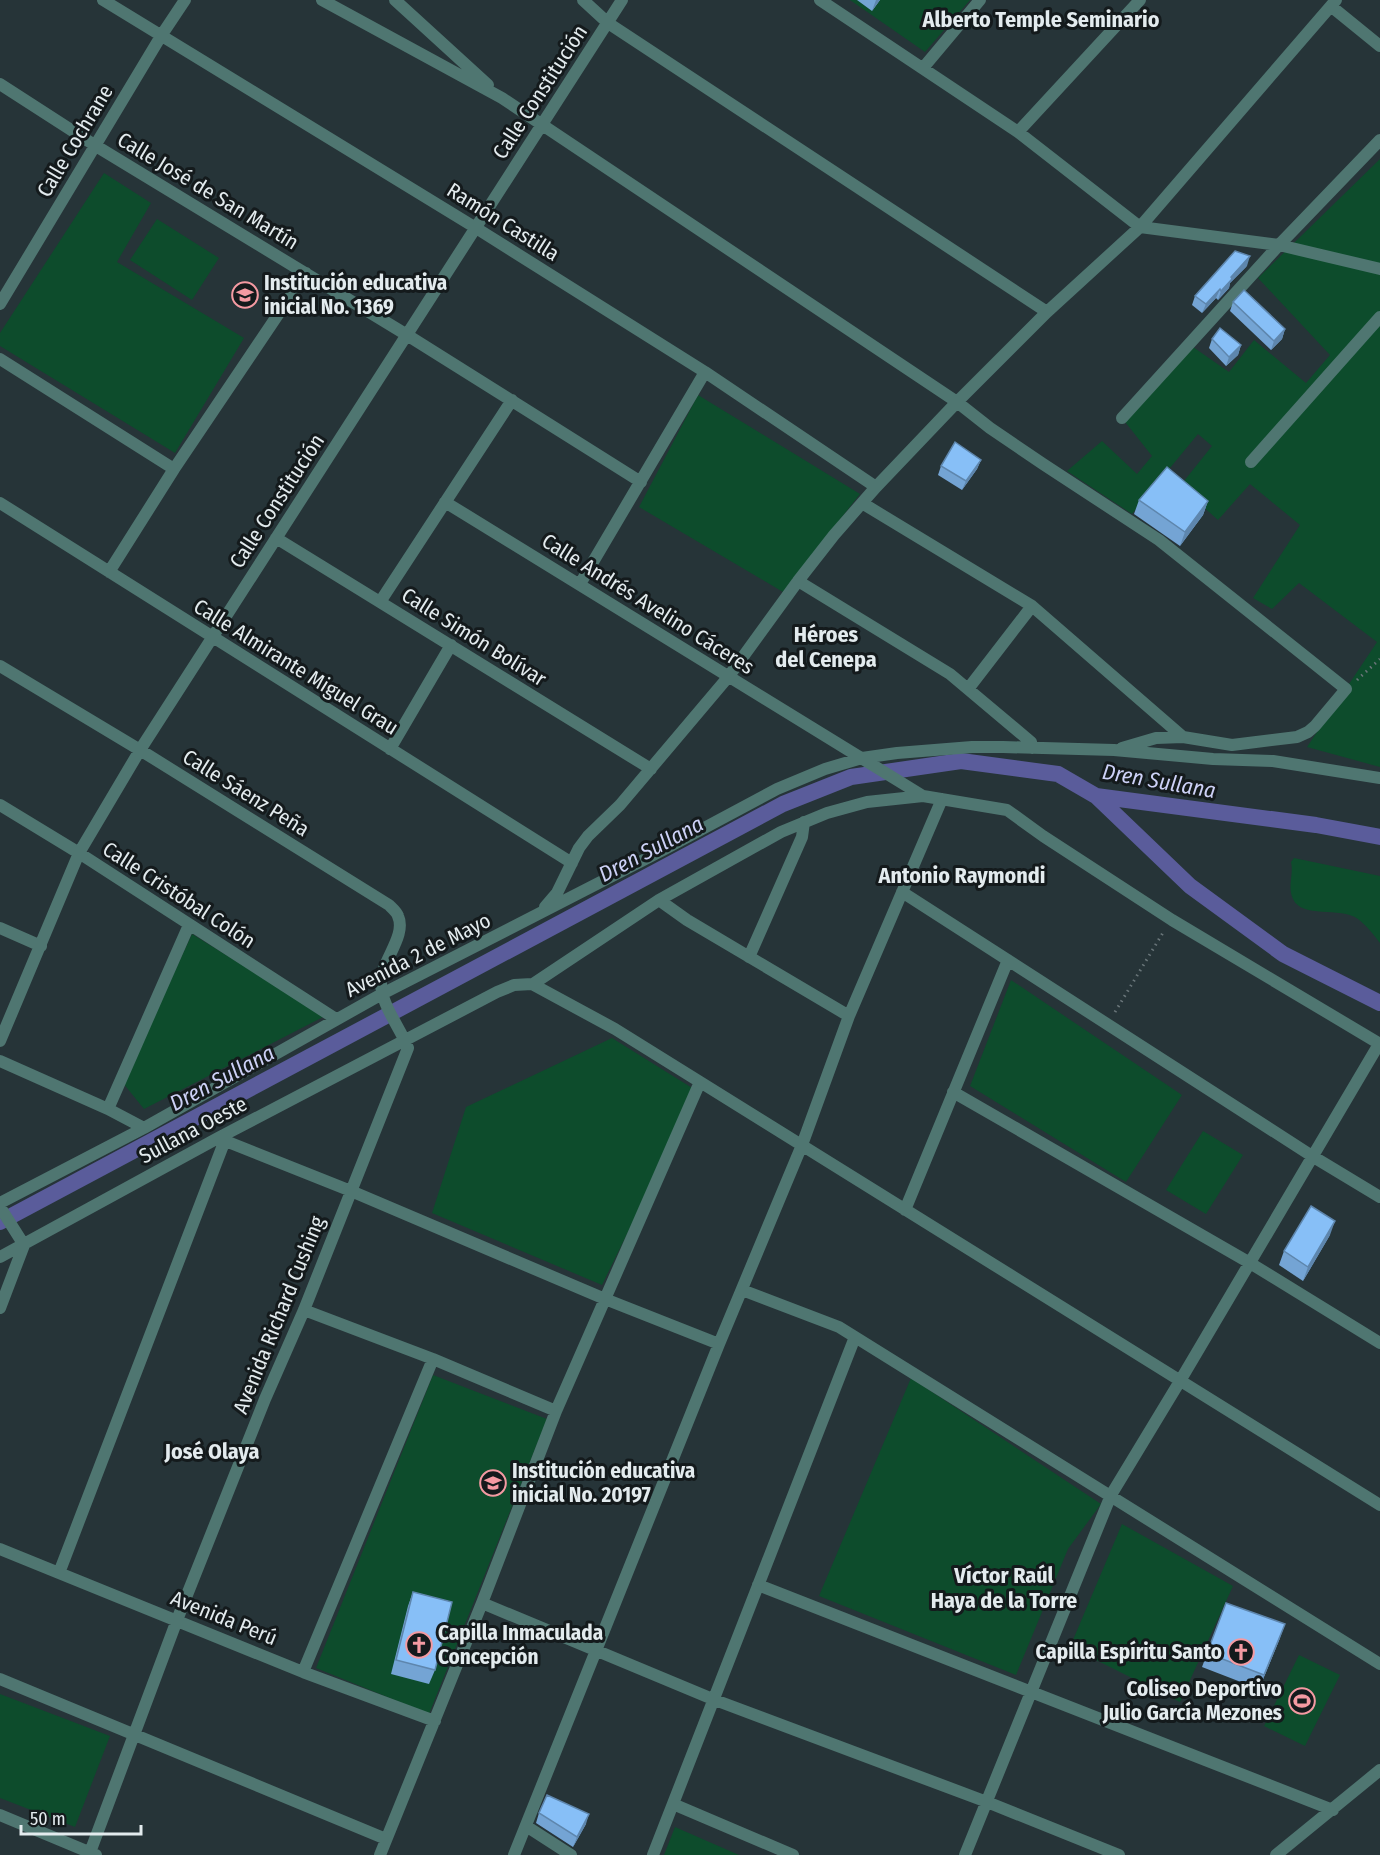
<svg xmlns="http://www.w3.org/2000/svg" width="1380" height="1855" viewBox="0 0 1380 1855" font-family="'Fira Sans Condensed',sans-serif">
	<rect width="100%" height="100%" fill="#263438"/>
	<!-- green -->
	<path fill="#0d4c2c" d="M850,0H970L925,52Z
		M1380,159V767L1307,747L1377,642L1299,583L1272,609L1253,598L1300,525L1250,484L1218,520L1180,486L1212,446L1198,434L1132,514L1067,471L1102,441L1137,474L1152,456L1122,418L1193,347L1229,372L1254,340L1306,383L1330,355L1258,278Z
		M104,173L151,203L117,262L244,338L175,453L0,346V333Z
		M157,219L219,258L192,300L130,260Z
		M698,395L860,494L783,592L639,507Z
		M1294,858L1380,876V943C1374,935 1366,925 1358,919C1340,906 1302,919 1293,899C1287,887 1294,874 1291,862Z
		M192,934L325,1016L144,1109L123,1083Z
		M1011,980L1182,1095L1126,1182L970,1086Z
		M612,1038L697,1091L602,1285L432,1213L466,1107Z
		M1203,1131L1243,1155L1206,1214L1166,1190Z
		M433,1375L547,1419L429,1714L316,1668Z
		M911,1378L1101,1504L1068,1549L1016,1675L819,1596Z
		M1122,1524L1233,1586L1180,1702L1070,1647Z
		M1299,1655L1340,1675L1305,1746L1264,1726Z
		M0,1694L110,1736L75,1827L0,1798Z
		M675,1827L739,1855H664Z"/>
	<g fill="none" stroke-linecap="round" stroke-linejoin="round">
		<!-- canal -->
		<path stroke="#5a5c9b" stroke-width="16" d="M1096,796L1190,886L1283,954L1380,1003
			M0,1222L783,804L851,777L961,761L1058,774L1096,796L1316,825L1380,837"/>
		<!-- path -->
		<path stroke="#697579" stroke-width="3" stroke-dasharray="1.5 4.5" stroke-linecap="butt" d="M1357,680L1380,659
			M1115,1012L1164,931"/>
		<!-- minor -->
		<path stroke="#4f7671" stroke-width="12" d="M103,0L476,228L705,372L876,487
			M322,0L502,98L957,402L990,428L1043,464L1159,540L1346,689L1315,726L1308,732L1297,737L1232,745L1183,737L1156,738L1122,748
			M395,0L488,85
			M583,0L608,23L1047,312
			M820,0L1018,132L1140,227L1279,245L1380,269
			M1332,7L1380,46
			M923,68L980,0
			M0,84L96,146L407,335L641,482
			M1018,132L1140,0
			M0,304L161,36L185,0
			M0,359L174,469
			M1122,418L1279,245L1380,140
			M1251,462L1380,317
			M445,502L923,796
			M0,503L572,863
			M862,503L1032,606L1183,737
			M276,538L651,769
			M109,572L174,469L306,273
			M798,581L950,674L1031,742L1032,748
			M580,584L705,372
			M380,602L512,400
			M0,666L140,750L389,905C392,908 397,912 398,916C407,936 381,961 381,983C381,1005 400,1027 408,1048L304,1310L265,1399L177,1620L89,1855
			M968,689L1032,606
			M390,749L451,645
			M0,805L79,853L336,1019
			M902,892L1312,1156L1380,1197
			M659,900L687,920L849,1016
			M545,907L557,893L579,848L588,836L620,805L729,676L798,581L834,535L876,487L957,402L1047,312L1140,227L1336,0
			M0,928L41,946
			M749,957L802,837L804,822
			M533,984L659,900L781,832L827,813L867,802L923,796L1007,810L1043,836L1172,920L1380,1044
			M0,1041L79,853L140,750L622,0
			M0,1061L108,1109L144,1128
			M953,1092L1250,1263L1380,1343
			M108,1109L189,925
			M218,1138L351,1191L605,1299L719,1344
			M0,1203L144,1128L382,994L663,850L777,789L825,769L862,758L897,753L972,747H1003L1114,750L1213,759L1273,761L1380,778
			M0,1207L24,1245L0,1308
			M905,1210L1008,960
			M0,1257L218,1138L497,992L514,985L532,984L615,1029L1380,1505
			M742,1290L839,1327L1380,1664
			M304,1310L433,1359L556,1411
			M0,1549L303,1672L435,1721
			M59,1573L225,1140
			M758,1585L1333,1810
			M482,1603L715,1700L987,1802L1119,1855
			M303,1672L433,1359
			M0,1679L386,1839
			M673,1804L793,1855
			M0,1815L96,1855
			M526,1826L571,1855
			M380,1855L482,1603L556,1411L700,1082
			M514,1855L719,1344L802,1145L849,1016L942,799
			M653,1855L855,1337
			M965,1855L1111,1495L1180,1381L1379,1044
			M1276,1855L1380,1770"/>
	</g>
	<!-- wall -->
	<path fill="#74a4d4" d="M857,0H880L872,11Z
		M1247,266L1230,283L1229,288L1218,300L1216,298L1202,313L1192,305L1195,296Z
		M1233,302L1285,329L1282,339L1271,350L1230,311Z
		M1212,339L1241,345L1238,355L1226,366L1209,348Z
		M981,460L977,469L962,490L938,475L941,466Z
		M1139,500L1208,501L1203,515L1180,546L1134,514Z
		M1330,1235L1303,1281L1279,1265L1284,1251Z
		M413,1592L435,1670L429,1684L391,1674L408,1606Z
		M1226,1603L1280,1638L1259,1689L1202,1667Z
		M539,1813L586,1824L573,1847L536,1823Z"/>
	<!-- shaded-wall -->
	<path fill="#5e86ad" d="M876,0H880L872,11Z
		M1250,256L1247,266L1230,283L1229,288L1218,300L1221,291L1231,277Z
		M1220,289L1216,298L1202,313L1206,304Z
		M1285,329L1282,339L1271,350L1274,341Z
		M1241,345L1238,355L1226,366L1229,357Z
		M981,460L977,469L962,490L966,481Z
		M1208,501L1203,515L1180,546L1185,532Z
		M1335,1221L1330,1235L1303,1281L1308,1267Z
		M1285,1624L1280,1638L1259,1689L1264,1675Z
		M589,1814L586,1824L573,1847L577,1837Z"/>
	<!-- building -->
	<path fill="#87bff7" stroke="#5e86ad" stroke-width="1.5" d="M1235,251L1250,256L1231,277L1232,279L1221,291L1220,289L1206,304L1195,296Z
		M1244,290L1285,329L1274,341L1233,302Z
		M1220,328L1241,345L1229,357L1212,339Z
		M955,442L981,460L966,481L941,466Z
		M1167,467L1208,501L1185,532L1139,500Z
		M1311,1206L1335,1221L1308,1267L1284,1251Z
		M413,1592L452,1602L435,1670L396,1660Z
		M1226,1603L1285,1624L1264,1675L1207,1653Z
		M547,1795L589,1814L577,1837L539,1813Z"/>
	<!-- icons -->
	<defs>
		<g id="school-ring" transform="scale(1.35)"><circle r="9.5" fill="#141a1c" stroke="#f49aa2" stroke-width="1.5"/><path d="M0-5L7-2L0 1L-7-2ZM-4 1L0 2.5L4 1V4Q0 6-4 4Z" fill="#f49aa2"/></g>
		<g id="church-ring" transform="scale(1.35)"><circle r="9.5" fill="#141a1c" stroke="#f49aa2" stroke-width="1.5"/><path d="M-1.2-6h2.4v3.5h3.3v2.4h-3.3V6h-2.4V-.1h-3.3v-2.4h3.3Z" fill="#f49aa2"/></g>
		<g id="stadium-ring" transform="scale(1.35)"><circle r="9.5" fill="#141a1c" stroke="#f49aa2" stroke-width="1.5"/><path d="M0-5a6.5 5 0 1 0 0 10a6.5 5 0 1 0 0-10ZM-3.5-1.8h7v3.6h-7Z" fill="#f49aa2"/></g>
	</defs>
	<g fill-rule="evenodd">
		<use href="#school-ring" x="245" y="295"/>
		<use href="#school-ring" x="493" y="1483"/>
		<use href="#church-ring" x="419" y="1645"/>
		<use href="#church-ring" x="1241" y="1652"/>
		<use href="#stadium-ring" x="1302" y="1701"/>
	</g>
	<g text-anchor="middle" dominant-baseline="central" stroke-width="6" stroke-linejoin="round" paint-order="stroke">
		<!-- street labels -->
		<g font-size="21" fill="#e3ebee" stroke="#141a1c">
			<text transform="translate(540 92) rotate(-57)">Calle Constitución</text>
			<text transform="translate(75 141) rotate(-59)">Calle Cochrane</text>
			<text transform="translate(208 191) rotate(31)">Calle José de San Martín</text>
			<text transform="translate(503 222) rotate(32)">Ramón Castilla</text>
			<text transform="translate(277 501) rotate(-57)">Calle Constitución</text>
			<text transform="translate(648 604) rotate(32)">Calle Andrés Avelino Cáceres</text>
			<text transform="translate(474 637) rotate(32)">Calle Simón Bolívar</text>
			<text transform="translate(296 667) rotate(32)">Calle Almirante Miguel Grau</text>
			<text transform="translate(246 793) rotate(32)">Calle Sáenz Peña</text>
			<text transform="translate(179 895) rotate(33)">Calle Cristóbal Colón</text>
			<text transform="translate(418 955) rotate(-27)">Avenida 2 de Mayo</text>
			<text transform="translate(193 1130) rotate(-28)">Sullana Oeste</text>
			<text transform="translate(279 1315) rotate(-68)">Avenida Richard Cushing</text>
			<text transform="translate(224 1618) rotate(22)">Avenida Perú</text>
		</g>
		<!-- poi labels -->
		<g font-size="21" font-weight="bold" fill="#e3ebee" stroke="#141a1c" text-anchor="start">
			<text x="264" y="283">Institución educativa<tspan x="264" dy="24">inicial No. 1369</tspan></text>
			<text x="512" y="1471">Institución educativa<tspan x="512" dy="24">inicial No. 20197</tspan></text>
			<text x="438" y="1633">Capilla Inmaculada<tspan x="438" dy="24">Concepción</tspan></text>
			<text x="1222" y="1652" text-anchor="end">Capilla Espíritu Santo</text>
			<text x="1282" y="1689" text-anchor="end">Coliseo Deportivo<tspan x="1282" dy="24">Julio García Mezones</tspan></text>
		</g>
		<!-- neighbourhood labels -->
		<g font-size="22" font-weight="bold" fill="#e3ebee" stroke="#141a1c">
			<text x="1041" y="19">Alberto Temple Seminario</text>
			<text x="826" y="634">Héroes<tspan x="826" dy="25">del Cenepa</tspan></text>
			<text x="962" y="875">Antonio Raymondi</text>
			<text x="212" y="1451">José Olaya</text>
			<text x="1004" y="1575">Víctor Raúl<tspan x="1004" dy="25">Haya de la Torre</tspan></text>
		</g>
		<!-- water labels -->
		<g font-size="22" font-style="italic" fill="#cdd1f6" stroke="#141a1c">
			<text transform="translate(1159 781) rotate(10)">Dren Sullana</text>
			<text transform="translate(651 849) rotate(-28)">Dren Sullana</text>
			<text transform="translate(222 1078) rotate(-28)">Dren Sullana</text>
		</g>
	</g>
	<!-- scale -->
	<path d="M21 1825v9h120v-9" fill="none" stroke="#e3ebee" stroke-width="3"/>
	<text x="30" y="1825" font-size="18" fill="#e3ebee" stroke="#141a1c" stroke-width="4.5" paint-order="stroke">50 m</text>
</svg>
